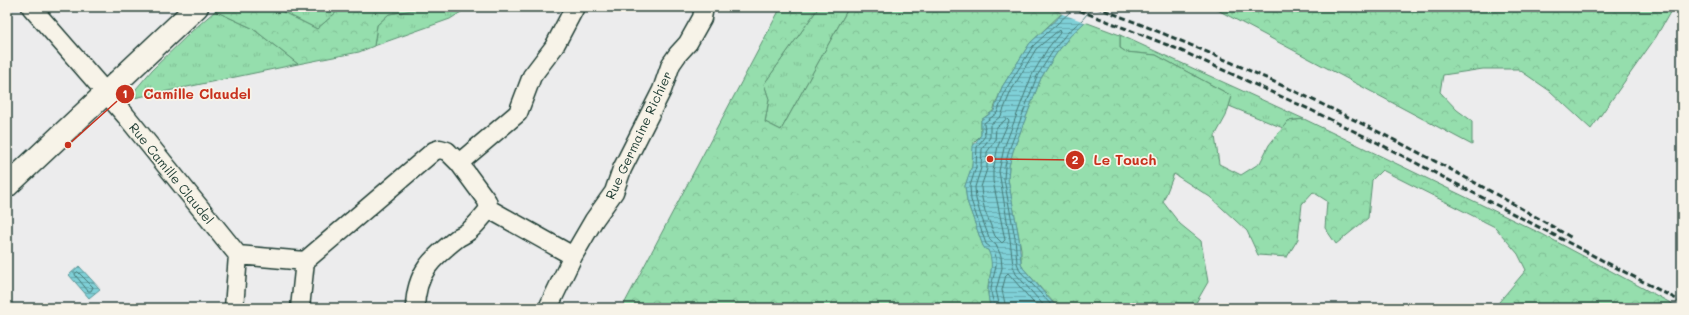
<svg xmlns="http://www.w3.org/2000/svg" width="1689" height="315" viewBox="0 0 1689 315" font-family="Mali,sans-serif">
	<defs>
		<pattern id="grass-tufts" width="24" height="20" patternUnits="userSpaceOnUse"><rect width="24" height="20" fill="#95dead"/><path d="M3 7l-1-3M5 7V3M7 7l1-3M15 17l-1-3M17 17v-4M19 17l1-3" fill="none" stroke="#80bf95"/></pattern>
		<pattern id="forest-crowns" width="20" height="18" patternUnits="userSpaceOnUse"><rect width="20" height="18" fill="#95dead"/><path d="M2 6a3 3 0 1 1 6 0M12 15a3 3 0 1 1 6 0" fill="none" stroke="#80bf95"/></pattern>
		<pattern id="water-rules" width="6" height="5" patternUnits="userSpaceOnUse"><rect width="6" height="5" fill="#7fd0d7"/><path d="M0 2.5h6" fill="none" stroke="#67aaaf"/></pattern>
	</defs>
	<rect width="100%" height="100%" fill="#ececed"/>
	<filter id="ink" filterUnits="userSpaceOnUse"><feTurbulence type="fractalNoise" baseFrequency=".025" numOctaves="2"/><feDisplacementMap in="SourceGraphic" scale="8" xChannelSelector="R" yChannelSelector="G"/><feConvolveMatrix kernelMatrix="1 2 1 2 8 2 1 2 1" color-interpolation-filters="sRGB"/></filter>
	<g filter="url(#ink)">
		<!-- grass -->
		<path fill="url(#grass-tufts)" stroke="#5a8e70" d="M248,7H340L339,10L317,29L279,10H256Z
			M431,7H469L450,19L374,46L377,25L389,14Z
			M819,7H849L781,130L765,122L769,100L764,84Z
			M215,11L252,28L298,64L134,98L136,89L152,70L192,31Z
			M1120,35L1304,119L1288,121L1283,128L1229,106L1232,96L1156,55L1126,52L1120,48Z"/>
		<!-- forest -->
		<path fill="url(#forest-crowns)" stroke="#5a8e70" d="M218,7H248L256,10H279L317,29L339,10L340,7H431L389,14L377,25L374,46L359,52L298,64L252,28L215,11Z
			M781,7H819L764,84L769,99L765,122L781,130L849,7H1046L1062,13L1030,43L1002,87L993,111L981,120V135L974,142L972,166L965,186L967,201L983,246C997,256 992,266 989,280C987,289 988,299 991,308H622Z
			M1212,7H1673L1656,37L1591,129L1550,91L1518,69H1483L1443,75L1440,92L1457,110L1472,121V145Z
			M1085,22L1120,35V48L1126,52L1156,55L1232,96L1226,116L1215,136L1219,164L1241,175L1260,163L1269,145L1288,121L1304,119L1542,234L1680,308H1494L1526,270L1518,254L1495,227L1382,170L1372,180L1368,218L1336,244L1325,228L1327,201L1313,192L1302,204L1298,239L1287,257L1258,255L1247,231L1210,197L1174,174L1163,202L1180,224L1201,241L1208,282L1193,308H1060L1053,302L1023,268L1021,263V249L1008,179L1009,166L1013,151L1041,78L1056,54L1070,36Z"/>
		<!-- water -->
		<path fill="url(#water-rules)" stroke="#599596" d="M1070,7L1085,22L1070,36L1056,54L1041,78L1013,151L1009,166L1008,179L1019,238L1021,263L1023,268L1052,302L1060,308H991C982,283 998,272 988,250L985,249L983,246L967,201L965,186L972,166L973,146L981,135V120L994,111L1002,87L1030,43Z
			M79,266L100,289L89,298L69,275Z"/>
		<!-- pier -->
		<path fill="#ececed" d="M1067,7H1100L1087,23L1060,13Z"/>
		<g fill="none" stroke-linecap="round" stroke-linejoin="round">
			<!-- shore -->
			<path stroke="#457875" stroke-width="1" d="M1007,119L1009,121L998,146L993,171V181L1005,240L1002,243L995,236L985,211L982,198L981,187L987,169V152L995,141L996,128Z
				M78,272L93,287L91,291H88L76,276L75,274Z
				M995,308C994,302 991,296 991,290C992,273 1005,256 986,244L971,200L970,186L976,167L977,147L985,136L984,123L997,113L1006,89L1033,46L1070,12L1072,7
				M1000,308L996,290L1002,268L1001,256L996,245L990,240L980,213L976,199L975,187L981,168L982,149L990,137V125L1001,116L1011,91L1036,49L1059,30L1060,33L1048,48L1032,75L1004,148L999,171L1010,239L1013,266L1016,274L1046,308
				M1006,308L1002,290L1006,275L1008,273L1038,308
				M1054,308L1020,271L1017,263L1015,238L1004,179L1005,166L1009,150L1037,76L1053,51L1067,33L1082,20L1093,7"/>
			<!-- street casing -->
			<g stroke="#1f3d34" stroke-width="21">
				<path id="street" d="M31,7L126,116L238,255L234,308
					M459,163L518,113L532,76L554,47L575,7
					M489,209L573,256L594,220L614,192L622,169L662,90L671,64L678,54L688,43L702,18L704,7
					M238,255L305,261L300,308
					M305,261L434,151L440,149L447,151L459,163L487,201L489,209
					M415,308C416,272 432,258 459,237C463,235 467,233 470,230C477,224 483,216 489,209
					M548,308L573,256"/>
			</g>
			<!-- secondary casing -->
			<g stroke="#1f3d34" stroke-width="25">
				<path id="secondary" d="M7,186L197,7"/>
			</g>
			<!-- street -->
			<use href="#street" stroke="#f7f3e8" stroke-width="18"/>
			<!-- secondary -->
			<use href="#secondary" stroke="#f7f3e8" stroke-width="22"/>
			<!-- rail -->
			<path stroke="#1f3d34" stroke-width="3" stroke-dasharray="6 3" stroke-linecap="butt" d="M1071,7L1175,48L1313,111L1376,142L1682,302
				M1096,7C1261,70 1420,148 1572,238"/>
		</g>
	</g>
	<g text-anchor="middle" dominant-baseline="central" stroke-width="3.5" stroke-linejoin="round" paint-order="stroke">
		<!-- street labels -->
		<g font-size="13" fill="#1f3d34" stroke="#f7f3e8">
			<text transform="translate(638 135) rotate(-65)">Rue Germaine Richier</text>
			<text transform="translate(172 173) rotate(51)">Rue Camille Claudel</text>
		</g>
	</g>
	<!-- callouts -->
	<path fill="none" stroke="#c8321e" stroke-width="1.5" d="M68 145L125 94M990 159L1075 160"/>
	<g fill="#c8321e" stroke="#f7f3e8" stroke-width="1.5">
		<circle cx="68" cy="145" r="4"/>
		<circle cx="990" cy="159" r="4"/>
		<circle cx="125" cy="94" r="10"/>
		<circle cx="1075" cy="160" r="10"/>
	</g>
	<g font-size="12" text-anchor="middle" font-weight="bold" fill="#fff">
		<text x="125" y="98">1</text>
		<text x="1075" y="164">2</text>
	</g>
	<g font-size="14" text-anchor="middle" font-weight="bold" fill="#c8321e" stroke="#f7f3e8" stroke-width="3.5" stroke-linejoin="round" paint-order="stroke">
		<text x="197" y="99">Camille Claudel</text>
		<text x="1125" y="165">Le Touch</text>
	</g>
	<!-- margin -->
	<rect width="1689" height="315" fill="none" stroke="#f7f3e8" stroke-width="24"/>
	<rect x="12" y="12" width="1665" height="291" fill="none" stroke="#1f3d34" stroke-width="1.5" filter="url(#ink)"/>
</svg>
